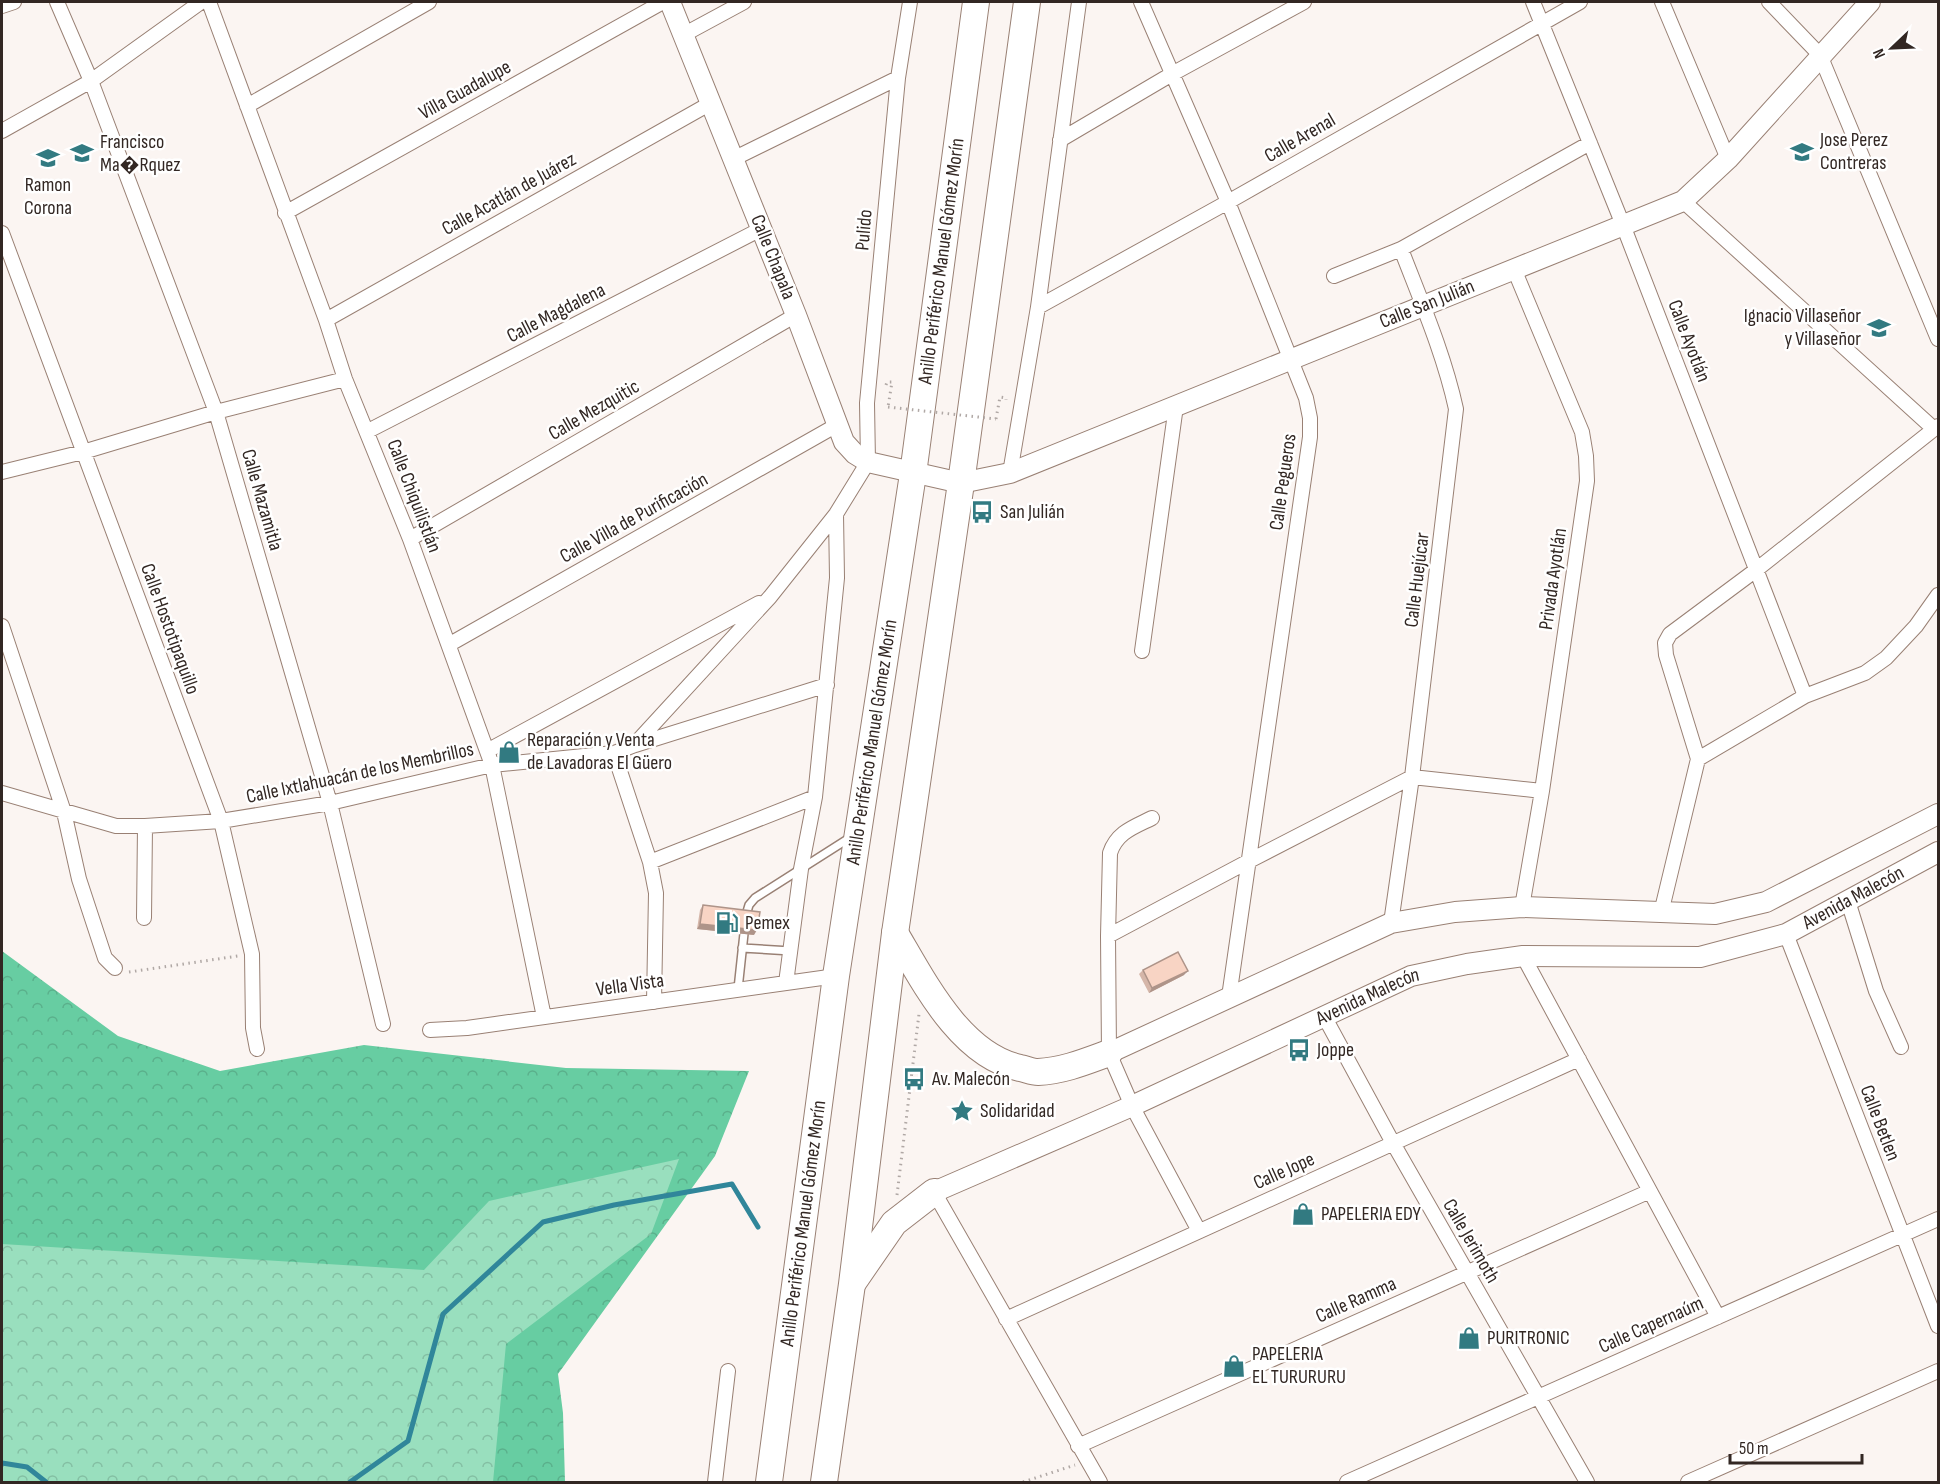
<svg xmlns="http://www.w3.org/2000/svg" width="1940" height="1484" viewBox="0 0 1940 1484" font-family="'Sofia Sans Condensed',sans-serif">
	<defs>
		<pattern id="forest-crowns" width="20" height="18" patternUnits="userSpaceOnUse" patternTransform="scale(1.5)"><rect width="20" height="18" fill="#67cda2"/><path d="M2 6a3 3 0 1 1 6 0M12 15a3 3 0 1 1 6 0" fill="none" stroke="#5ab08b"/></pattern>
		<pattern id="park-crowns" width="20" height="18" patternUnits="userSpaceOnUse" patternTransform="scale(1.5)"><rect width="20" height="18" fill="#99dfbe"/><path d="M2 6a3 3 0 1 1 6 0M12 15a3 3 0 1 1 6 0" fill="none" stroke="#84bfa3"/></pattern>
	</defs>
	<rect width="100%" height="100%" fill="#fbf5f2"/>
	<!-- forest -->
	<path fill="url(#forest-crowns)" d="M2,951L118,1036L220,1071L364,1045L566,1068L749,1071L715,1156L558,1374L563,1413L565,1482H2Z"/>
	<!-- park -->
	<path fill="url(#park-crowns)" d="M679,1159L651,1234L506,1344L493,1482H2V1244L424,1270L489,1201Z"/>
	<g fill="none" stroke-linecap="round" stroke-linejoin="round">
		<!-- stream -->
		<path stroke="#30869a" stroke-width="5" d="M2,1463L27,1467L46,1482
			M350,1482L408,1441L443,1314L543,1222L614,1205L732,1184L758,1227"/>
		<!-- lane casing -->
		<g stroke="#998074" stroke-width="10">
			<path id="lane" d="M742,948L791,951
				M738,989L746,915L749,905L755,898L851,837"/>
		</g>
		<!-- street casing -->
		<g stroke="#998074" stroke-width="16">
			<path id="street" d="M57,2L91,81L216,412L330,803L383,1024
				M209,2L326,320L345,379L410,539L492,765L544,1017
				M1141,2L1228,202L1306,398L1310,418V437L1229,997
				M1533,2L1623,225L1805,696
				M1662,2L1728,159
				M1769,2L1820,55L1938,339
				M2,6L14,2
				M683,35L744,2
				M247,106L429,2
				M2,131L91,81L201,2
				M1060,140L1172,74L1304,2
				M733,159L898,78
				M1683,201L1934,429
				M285,213L663,2
				M2,233L221,821L252,954L253,1028L257,1049
				M1514,269L1582,432L1586,456L1587,481L1542,791L1522,907
				M1334,276L1401,249L1590,143
				M1038,307L1228,202L1580,2
				M326,320L711,103
				M368,431L761,229
				M2,472L83,452L216,412L345,379
				M1010,473L1038,307L1079,2
				M410,539L796,315
				M2,626L64,812L79,879L105,958L115,968
				M450,644L837,425
				M1142,651L1176,406
				M636,743L770,597L836,514L868,462L867,403L898,78L910,2
				M487,751L759,603
				M614,753L650,862L656,893L654,1002
				M1698,759L1805,696L1865,673L1886,658L1916,626L1938,595
				M2,793L116,826H145L221,821L330,803L492,765L614,753L635,745L827,685
				M1152,818C1134,827 1117,832 1110,853L1108,936L1109,1053L1132,1106L1199,1231
				M650,862L815,797
				M1848,901L1876,991L1901,1047
				M1661,913L1698,759L1666,655L1665,643L1670,634L1756,570L1938,426
				M144,918L145,826
				M1391,923L1412,777L1456,409C1444,354 1421,301 1401,249
				M1786,934L1938,1326
				M1108,936L1249,861L1412,777L1542,791
				M1523,956L1718,1317
				M786,983L801,869L815,797L837,578L836,514
				M1324,1016L1393,1143L1587,1482
				M430,1030L467,1028L836,976
				M934,1192L1100,1482
				M1006,1319L1579,1059
				M1078,1446L1650,1191
				M715,1482L728,1371
				M1347,1482L1938,1219
				M1688,1482L1938,1371"/>
		</g>
		<!-- secondary casing -->
		<g stroke="#998074" stroke-width="22">
			<g id="secondary">
				<path d="M670,2L796,315L844,442L855,454L868,462L961,483L1010,473L1683,201L1728,159L1870,2"/>
				<path d="M1109,1053L1391,923L1455,912L1522,907L1715,914L1766,902L1938,814"/>
				<path id="s1" d="M934,1192L1132,1106L1411,976L1467,964L1523,956L1700,957L1786,934L1938,852"/>
			</g>
		</g>
		<!-- highway casing -->
		<g stroke="#998074" stroke-width="28">
			<g id="highway">
				<path d="M895,933C924,982 960,1055 1020,1068C1026,1069 1032,1072 1038,1072C1063,1071 1087,1061 1109,1053"/>
				<path d="M854,1281L894,1223L934,1192"/>
				<path id="s2" d="M769,1482L836,976L913,474L976,2"/>
				<path d="M824,1482L852,1284L895,933L961,483L1027,2"/>
			</g>
		</g>
		<!-- path -->
		<path stroke="#b0a8a5" stroke-width="3" stroke-dasharray="1.5 4.5" stroke-linecap="butt" d="M886,385L887,382H892L888,407
			M996,419L1000,397L1006,398V400
			M129,972L238,956
			M897,1195L919,1014
			M1023,1482L1075,1465"/>
		<!-- lane -->
		<use href="#lane" stroke="#fff" stroke-width="7"/>
		<!-- street -->
		<use href="#street" stroke="#fff" stroke-width="14"/>
		<!-- secondary -->
		<use href="#secondary" stroke="#fff" stroke-width="20"/>
		<!-- highway -->
		<use href="#highway" stroke="#fff" stroke-width="26"/>
		<!-- path-bridge -->
		<path stroke="#b0a8a5" stroke-width="3" stroke-dasharray="1.5 4.5" stroke-linecap="butt" d="M888,407L996,419"/>
	</g>
	<!-- wall -->
	<path fill="#d5b6a9" d="M703,905L754,935L697,929L700,910Z
		M1143,970L1184,975L1149,993L1139,974Z"/>
	<!-- shaded-wall -->
	<path fill="#ae9489" d="M700,924L757,930L754,935L697,929Z
		M1188,971L1184,975L1149,993L1152,988Z"/>
	<!-- building -->
	<path fill="#f8d4c4" stroke="#ae9489" stroke-width="1.5" d="M703,905L760,912L757,930L700,924Z
		M1178,952L1188,971L1152,988L1143,970Z"/>
	<!-- icons -->
	<defs>
		<g id="school-bare" transform="scale(1.8)"><path d="M0-5L7-2L0 1L-7-2ZM-4 1L0 2.5L4 1V4Q0 6-4 4Z" fill="#327a81" stroke="#fff" stroke-width="2.5" paint-order="stroke"/></g>
		<g id="bus-bare" transform="scale(1.8)"><path d="M-5-6H5V4H4V6H2V4H-2V6H-4V4H-5ZM-3.5-4V0h7V-4ZM-3.5 1.2v1.5H-2V1.2ZM2 1.2v1.5H3.5V1.2Z" fill="#327a81" stroke="#fff" stroke-width="2.5" paint-order="stroke"/></g>
		<g id="shop-bare" transform="scale(1.8)"><path d="M-5-2.5h2.3a2.7 3.5 0 0 1 5.4 0H5L5.5 6h-11ZM-1.5-2.5h3a1.5 2.3 0 0 0-3 0Z" fill="#327a81" stroke="#fff" stroke-width="2.5" paint-order="stroke"/></g>
		<g id="fuel-bare" transform="scale(1.8)"><path d="M-5.5-6h7V0h2V4h1.3V-2.5L3-4.5l.8-.8L6-3V5H2.5V1h-1V6h-7ZM-4.2-4.7v3.2H.2V-4.7Z" fill="#327a81" stroke="#fff" stroke-width="2.5" paint-order="stroke"/></g>
		<g id="sight-bare" transform="scale(1.8)"><path d="M0-6L1.8-2.2L6-1.7L2.9 1.2L3.7 5.4L0 3.3L-3.7 5.4L-2.9 1.2L-6-1.7L-1.8-2.2Z" fill="#327a81" stroke="#fff" stroke-width="2.5" paint-order="stroke"/></g>
	</defs>
	<g fill-rule="evenodd">
		<use href="#school-bare" x="1802" y="152"/>
		<use href="#school-bare" x="82" y="153"/>
		<use href="#school-bare" x="48" y="158"/>
		<use href="#school-bare" x="1879" y="328"/>
		<use href="#bus-bare" x="982" y="512"/>
		<use href="#shop-bare" x="509" y="752"/>
		<use href="#fuel-bare" x="727" y="923"/>
		<use href="#bus-bare" x="1299" y="1050"/>
		<use href="#bus-bare" x="914" y="1079"/>
		<use href="#sight-bare" x="962" y="1111"/>
		<use href="#shop-bare" x="1303" y="1214"/>
		<use href="#shop-bare" x="1469" y="1338"/>
		<use href="#shop-bare" x="1234" y="1366"/>
	</g>
	<g text-anchor="middle" dominant-baseline="central" stroke-width="5" stroke-linejoin="round" paint-order="stroke">
		<!-- street labels -->
		<g font-size="20" fill="#322723" stroke="#fff">
			<text transform="translate(465 90) rotate(-29)">Villa Guadalupe</text>
			<text transform="translate(1300 138) rotate(-30)">Calle Arenal</text>
			<text transform="translate(509 194) rotate(-29)">Calle Acatlán de Juárez</text>
			<text transform="translate(864 230) rotate(-85)">Pulido</text>
			<text transform="translate(773 257) rotate(68)">Calle Chapala</text>
			<text stroke="none"><textPath href="#s2" startOffset="1233">Anillo Periférico Manuel Gómez Morín</textPath></text>
			<text transform="translate(1427 304) rotate(-22)">Calle San Julián</text>
			<text transform="translate(556 313) rotate(-27)">Calle Magdalena</text>
			<text transform="translate(1689 341) rotate(69)">Calle Ayotlán</text>
			<text transform="translate(594 410) rotate(-30)">Calle Mezquitic</text>
			<text transform="translate(1283 482) rotate(-82)">Calle Pegueros</text>
			<text transform="translate(414 496) rotate(69)">Calle Chiquilistlán</text>
			<text transform="translate(262 500) rotate(74)">Calle Mazamitla</text>
			<text transform="translate(634 518) rotate(-29)">Calle Villa de Purificación</text>
			<text transform="translate(1553 579) rotate(-82)">Privada Ayotlán</text>
			<text transform="translate(1417 580) rotate(-83)">Calle Huejúcar</text>
			<text transform="translate(170 629) rotate(70)">Calle Hostotipaquillo</text>
			<text stroke="none"><textPath href="#s2" startOffset="747">Anillo Periférico Manuel Gómez Morín</textPath></text>
			<text transform="translate(360 773) rotate(-12)">Calle Ixtlahuacán de los Membrillos</text>
			<text stroke="none"><textPath href="#s1" startOffset="980">Avenida Malecón</textPath></text>
			<text transform="translate(630 985) rotate(-8)">Vella Vista</text>
			<text stroke="none"><textPath href="#s1" startOffset="476">Avenida Malecón</textPath></text>
			<text transform="translate(1880 1123) rotate(69)">Calle Betlen</text>
			<text transform="translate(1284 1171) rotate(-24)">Calle Jope</text>
			<text stroke="none"><textPath href="#s2" startOffset="261">Anillo Periférico Manuel Gómez Morín</textPath></text>
			<text transform="translate(1471 1241) rotate(60)">Calle Jerimoth</text>
			<text transform="translate(1356 1300) rotate(-24)">Calle Ramma</text>
			<text transform="translate(1651 1325) rotate(-24)">Calle Capernaúm</text>
		</g>
		<!-- poi labels -->
		<g font-size="20" fill="#322723" stroke="#fff" text-anchor="start">
			<text x="1820" y="140">Jose Perez<tspan x="1820" dy="23">Contreras</tspan></text>
			<text x="100" y="142">Francisco<tspan x="100" dy="23">Ma�Rquez</tspan></text>
			<text x="48" y="185" text-anchor="middle">Ramon<tspan x="48" dy="23">Corona</tspan></text>
			<text x="1861" y="316" text-anchor="end">Ignacio Villaseñor<tspan x="1861" dy="23">y Villaseñor</tspan></text>
			<text x="1000" y="512">San Julián</text>
			<text x="527" y="740">Reparación y Venta<tspan x="527" dy="23">de Lavadoras El Güero</tspan></text>
			<text x="745" y="923">Pemex</text>
			<text x="1317" y="1050">Joppe</text>
			<text x="932" y="1079">Av. Malecón</text>
			<text x="980" y="1111">Solidaridad</text>
			<text x="1321" y="1214">PAPELERIA EDY</text>
			<text x="1487" y="1338">PURITRONIC</text>
			<text x="1252" y="1354">PAPELERIA<tspan x="1252" dy="23">EL TURURURU</tspan></text>
		</g>
	</g>
	<!-- border -->
	<rect width="1940" height="1484" fill="none" stroke="#322723" stroke-width="6"/>
	<!-- north arrow -->
	<g transform="translate(1892 48) rotate(247)" stroke="#ffffff" stroke-width="4.5" paint-order="stroke">
	<path d="M0-4.5L10 22L0 15L-10 22Z" fill="#322723"/>
	<text y="-9" font-size="16" font-weight="bold" text-anchor="middle" fill="#322723">N</text>
	</g>
	<!-- scale -->
	<path d="M1730 1454v9h132v-9" fill="none" stroke="#322723" stroke-width="3"/>
	<text x="1739" y="1454" font-size="18" fill="#322723" stroke="#ffffff" stroke-width="4.5" paint-order="stroke">50 m</text>
</svg>
